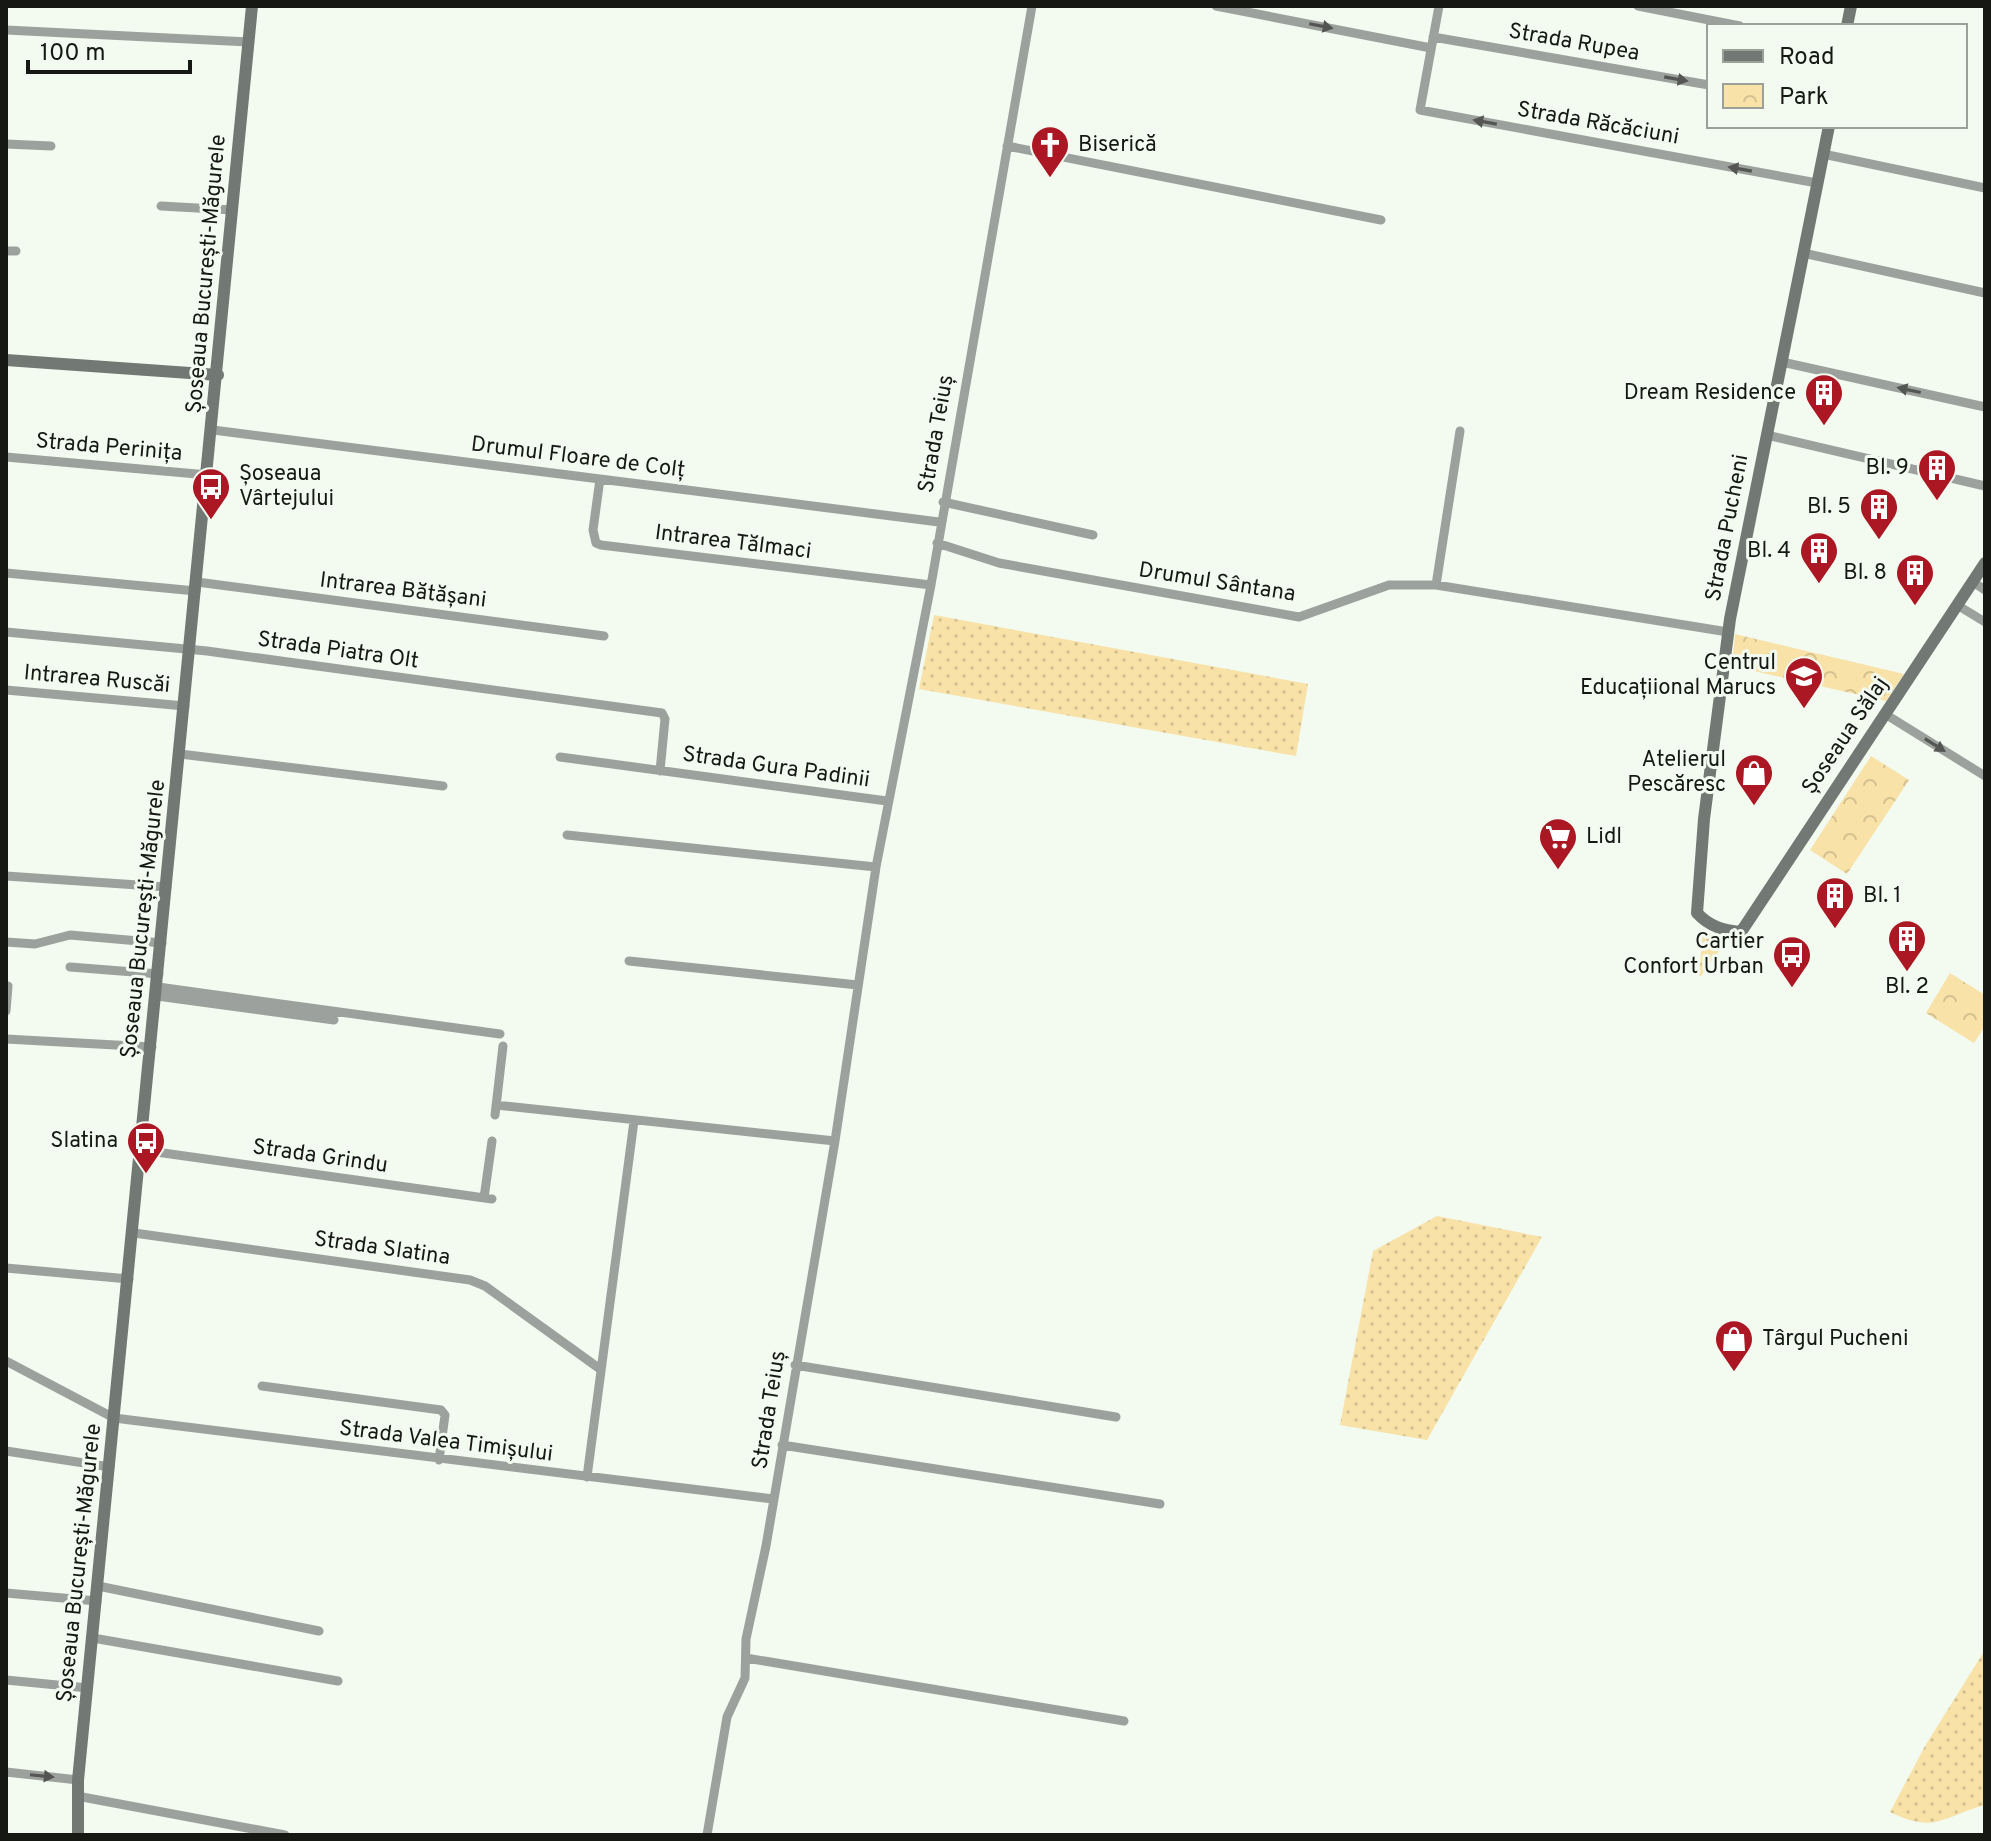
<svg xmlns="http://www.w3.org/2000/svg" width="1991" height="1841" viewBox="0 0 1991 1841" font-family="Overpass,sans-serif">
	<defs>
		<pattern id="grass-dots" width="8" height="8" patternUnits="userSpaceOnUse" patternTransform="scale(2)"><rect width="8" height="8" fill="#f8e2a7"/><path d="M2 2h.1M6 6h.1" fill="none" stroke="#d4c18f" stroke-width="1.8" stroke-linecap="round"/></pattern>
		<pattern id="park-crowns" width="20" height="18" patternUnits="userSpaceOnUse" patternTransform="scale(2)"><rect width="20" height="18" fill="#f8e2a7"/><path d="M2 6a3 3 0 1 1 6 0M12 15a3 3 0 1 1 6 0" fill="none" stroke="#d4c18f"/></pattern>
	</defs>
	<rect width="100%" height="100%" fill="#f3faf0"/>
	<!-- grass -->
	<path fill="url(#grass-dots)" d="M934,615L1308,684L1296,756L919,689Z
		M1703,931L1728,939L1701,976L1699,975Z
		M1437,1216L1542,1237L1427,1440L1340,1425L1373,1251Z
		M1985,1650V1805C1942,1817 1935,1834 1890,1812L1925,1746Z"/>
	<!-- park -->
	<path fill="url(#park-crowns)" d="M1735,634L1904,674L1886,701L1732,666Z
		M1871,756L1909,780L1847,874L1810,850Z
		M1950,973L1985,995V1026L1974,1043L1926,1013Z"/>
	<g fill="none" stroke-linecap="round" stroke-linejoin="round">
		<!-- street -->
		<path stroke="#9da19e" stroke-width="9" d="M1216,6L1431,48
			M1439,6L1420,110L1817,183
			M1638,6L1740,26
			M6,30L249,42
			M1433,37L1709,85
			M6,144L51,146
			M1007,146L1381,220
			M1823,154L1985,188
			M161,206L233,210
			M6,251H16
			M1803,253L1985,293
			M1782,362L1985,407
			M213,430L939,522
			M1767,435L1985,486
			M6,457L208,475
			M600,479L593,530L596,543L601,545L931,585
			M943,502L1093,535
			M937,543L999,563L1299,617L1389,585H1436L1728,632
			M6,573L196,591
			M197,582L604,636
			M1973,582L1985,590
			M1436,585L1460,431
			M1957,605L1985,622
			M6,632L207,651L662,713L665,719L660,771
			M6,690L185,706
			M1885,714L1985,776
			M180,754L443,786
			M560,757L887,801
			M567,835L876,867
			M6,876L167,887
			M6,942L35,944L70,935L162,943
			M629,961L858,985
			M70,967L159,974
			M158,987L500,1034
			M157,996L334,1020
			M6,1011L8,986
			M6,1039L152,1047
			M496,1105L835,1141
			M495,1115L503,1046
			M142,1150L492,1199
			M484,1198L492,1141
			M134,1233L470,1280L485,1286L600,1369
			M6,1268L129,1279
			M6,1361L114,1418L773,1499
			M795,1365L1116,1417
			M262,1386L441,1410L445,1415L439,1460
			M782,1445L1160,1504
			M6,1451L110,1467
			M587,1477L634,1121
			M98,1586L319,1631
			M6,1593L97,1601
			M93,1638L338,1681
			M746,1658L1124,1721
			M6,1680L88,1688
			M6,1772L78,1780
			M77,1796L285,1835
			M707,1835L727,1717L745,1678L746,1639L766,1546L835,1141L876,867L931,585L1032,6"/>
		<!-- secondary -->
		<path stroke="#727874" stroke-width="12" d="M1847,26L1851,6
			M1829,126L1730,619L1704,819L1697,913C1710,927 1723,930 1741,932L1985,563
			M6,360L218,375
			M78,1835V1780L252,6"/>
	</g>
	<!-- one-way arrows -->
	<defs><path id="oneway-solid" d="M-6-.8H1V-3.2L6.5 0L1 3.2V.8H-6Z" transform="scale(2)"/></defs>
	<g fill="#535652">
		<use href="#oneway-solid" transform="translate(1321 26) rotate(11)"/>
		<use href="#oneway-solid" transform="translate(1676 79) rotate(10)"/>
		<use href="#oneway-solid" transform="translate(1485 122) rotate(-170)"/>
		<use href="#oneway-solid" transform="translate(1740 169) rotate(-170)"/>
		<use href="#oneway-solid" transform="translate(1909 390) rotate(-168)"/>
		<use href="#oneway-solid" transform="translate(1935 745) rotate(32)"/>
		<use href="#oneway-solid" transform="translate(42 1776) rotate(6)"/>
	</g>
	<!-- icons -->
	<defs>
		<g id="church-pin" transform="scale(2)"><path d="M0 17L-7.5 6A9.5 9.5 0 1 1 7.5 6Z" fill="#ab1723" stroke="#f3faf0"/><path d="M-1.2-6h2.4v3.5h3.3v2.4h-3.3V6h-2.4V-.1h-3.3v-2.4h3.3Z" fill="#fff"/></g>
		<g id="building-pin" transform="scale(2)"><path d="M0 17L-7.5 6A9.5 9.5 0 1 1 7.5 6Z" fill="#ab1723" stroke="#f3faf0"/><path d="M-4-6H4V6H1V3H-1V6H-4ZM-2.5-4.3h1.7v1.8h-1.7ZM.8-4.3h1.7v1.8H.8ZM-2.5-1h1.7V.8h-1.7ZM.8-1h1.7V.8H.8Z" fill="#fff"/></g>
		<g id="bus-pin" transform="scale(2)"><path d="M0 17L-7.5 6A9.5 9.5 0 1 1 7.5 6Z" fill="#ab1723" stroke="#f3faf0"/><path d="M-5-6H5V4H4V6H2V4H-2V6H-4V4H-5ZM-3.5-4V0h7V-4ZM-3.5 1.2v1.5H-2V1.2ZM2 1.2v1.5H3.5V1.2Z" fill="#fff"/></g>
		<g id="school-pin" transform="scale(2)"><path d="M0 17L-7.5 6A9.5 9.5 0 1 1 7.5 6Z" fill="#ab1723" stroke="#f3faf0"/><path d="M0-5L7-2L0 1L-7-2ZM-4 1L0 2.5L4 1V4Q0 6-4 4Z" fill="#fff"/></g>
		<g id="shop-pin" transform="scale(2)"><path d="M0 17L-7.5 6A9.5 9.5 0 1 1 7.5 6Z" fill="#ab1723" stroke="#f3faf0"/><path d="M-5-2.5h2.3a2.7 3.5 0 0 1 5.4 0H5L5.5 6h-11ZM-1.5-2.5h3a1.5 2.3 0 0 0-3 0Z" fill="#fff"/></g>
		<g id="supermarket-pin" transform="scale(2)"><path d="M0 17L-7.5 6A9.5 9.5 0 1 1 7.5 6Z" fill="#ab1723" stroke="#f3faf0"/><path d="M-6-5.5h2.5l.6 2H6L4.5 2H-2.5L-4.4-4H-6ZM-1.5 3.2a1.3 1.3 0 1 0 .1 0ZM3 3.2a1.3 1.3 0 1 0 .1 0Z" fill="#fff"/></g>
	</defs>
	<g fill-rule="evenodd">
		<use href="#church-pin" x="1050" y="145"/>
		<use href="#building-pin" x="1824" y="393"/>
		<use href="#building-pin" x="1937" y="468"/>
		<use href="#bus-pin" x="211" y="487"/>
		<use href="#building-pin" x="1879" y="507"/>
		<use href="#building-pin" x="1819" y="551"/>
		<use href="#building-pin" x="1915" y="573"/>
		<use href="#school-pin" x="1804" y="676"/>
		<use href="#shop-pin" x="1754" y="773"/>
		<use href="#supermarket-pin" x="1558" y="837"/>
		<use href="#building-pin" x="1835" y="896"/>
		<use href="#building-pin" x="1907" y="939"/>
		<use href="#bus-pin" x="1792" y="955"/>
		<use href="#bus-pin" x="146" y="1141"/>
		<use href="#shop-pin" x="1734" y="1339"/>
	</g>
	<g text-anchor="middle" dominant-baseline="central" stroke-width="6" stroke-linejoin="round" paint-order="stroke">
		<!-- street labels -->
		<g font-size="22" fill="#161814" stroke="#f3faf0">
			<text transform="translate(1574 43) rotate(10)">Strada Rupea</text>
			<text transform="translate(1598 124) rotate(10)">Strada Răcăciuni</text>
			<text transform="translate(207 274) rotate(-85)">Șoseaua București-Măgurele</text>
			<text transform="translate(937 434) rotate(-80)">Strada Teiuș</text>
			<text transform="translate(109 448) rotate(5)">Strada Perinița</text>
			<text transform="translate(578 458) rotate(7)">Drumul Floare de Colț</text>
			<text transform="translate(1728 528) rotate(-79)">Strada Pucheni</text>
			<text transform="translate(733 543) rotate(7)">Intrarea Tălmaci</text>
			<text transform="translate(1217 583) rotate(9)">Drumul Sântana</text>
			<text transform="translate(403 591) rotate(7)">Intrarea Bătășani</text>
			<text transform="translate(338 651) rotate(8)">Strada Piatra Olt</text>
			<text transform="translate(97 680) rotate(5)">Intrarea Ruscăi</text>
			<text transform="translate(1846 736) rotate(-56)">Șoseaua Sălaj</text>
			<text transform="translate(776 768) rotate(8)">Strada Gura Padinii</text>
			<text transform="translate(144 919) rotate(-84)">Șoseaua București-Măgurele</text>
			<text transform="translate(320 1157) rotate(8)">Strada Grindu</text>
			<text transform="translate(382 1249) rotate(8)">Strada Slatina</text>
			<text transform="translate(770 1410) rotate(-81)">Strada Teiuș</text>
			<text transform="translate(446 1442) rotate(7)">Strada Valea Timișului</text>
			<text transform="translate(80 1563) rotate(-84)">Șoseaua București-Măgurele</text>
		</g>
		<!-- poi labels -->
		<g font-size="22" fill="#161814" stroke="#f3faf0" text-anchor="end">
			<text x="1078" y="145" text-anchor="start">Biserică</text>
			<text x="1796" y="393">Dream Residence</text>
			<text x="1909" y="468">Bl. 9</text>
			<text x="239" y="474" text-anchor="start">Șoseaua<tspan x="239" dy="25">Vârtejului</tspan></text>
			<text x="1851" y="507">Bl. 5</text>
			<text x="1791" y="551">Bl. 4</text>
			<text x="1887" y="573">Bl. 8</text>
			<text x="1776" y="663">Centrul<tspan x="1776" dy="25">Educațiional Marucs</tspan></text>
			<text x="1726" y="760">Atelierul<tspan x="1726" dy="25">Pescăresc</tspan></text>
			<text x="1586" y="837" text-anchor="start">Lidl</text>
			<text x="1863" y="896" text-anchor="start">Bl. 1</text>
			<text x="1764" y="942">Cartier<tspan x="1764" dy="25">Confort Urban</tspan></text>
			<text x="1907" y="987" text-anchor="middle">Bl. 2</text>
			<text x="118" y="1141">Slatina</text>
			<text x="1762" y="1339" text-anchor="start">Târgul Pucheni</text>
		</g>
	</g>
	<!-- border -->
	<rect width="1991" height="1841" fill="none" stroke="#161814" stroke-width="16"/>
	<!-- legend -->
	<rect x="1707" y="24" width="260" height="104" fill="#f3faf0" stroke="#9ba098" stroke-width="2"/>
	<rect x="1723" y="50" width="40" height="12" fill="#727874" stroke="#9ba098" stroke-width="2"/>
	<text x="1779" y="64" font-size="24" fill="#161814">Road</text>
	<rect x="1723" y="84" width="40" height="24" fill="url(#park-crowns)" stroke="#9ba098" stroke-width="2"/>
	<text x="1779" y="104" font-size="24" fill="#161814">Park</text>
	<!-- scale -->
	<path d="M28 60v12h162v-12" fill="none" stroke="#161814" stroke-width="4"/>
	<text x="40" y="60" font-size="24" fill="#161814" stroke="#f3faf0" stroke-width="6" paint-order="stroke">100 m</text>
</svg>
